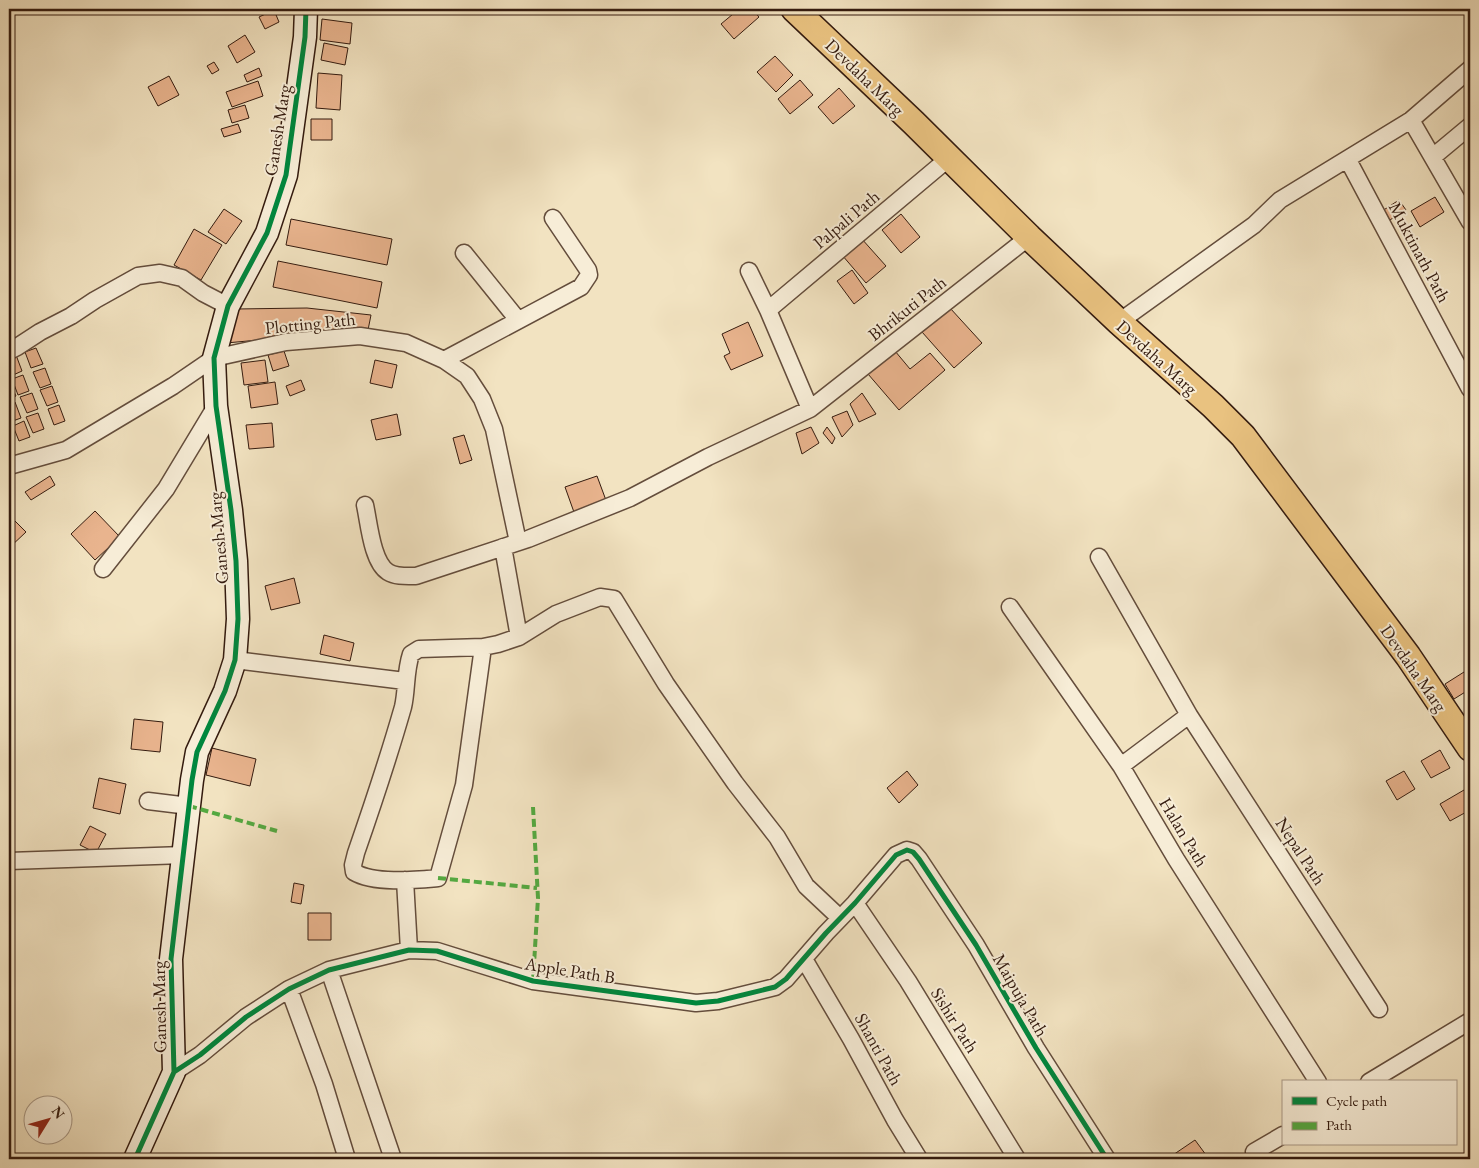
<svg xmlns="http://www.w3.org/2000/svg" width="1479" height="1168" viewBox="0 0 1479 1168" font-family="'EB Garamond',serif">
	<rect width="100%" height="100%" fill="#f2e3c1"/>
	<filter id="stains"><feTurbulence type="fractalNoise" baseFrequency=".004" numOctaves="4"/><feColorMatrix values="0 0 0 0 .2 0 0 0 0 .09 0 0 0 0 .02 0 0 0 .5 -.17"/></filter>
	<radialGradient id="worn" r=".72"><stop offset=".6" stop-color="#630" stop-opacity="0"/><stop offset="1" stop-color="#630" stop-opacity=".3"/></radialGradient>
	<!-- building -->
	<path fill="#e9b48e" stroke="#341b0f" d="M739,9H752L759,17L734,39L721,24Z
		M274,10L279,22L265,29L259,17Z
		M322,19L352,23L350,44L320,40Z
		M245,35L255,52L237,63L228,46Z
		M324,43L348,48L345,65L321,60Z
		M775,56L793,75L776,92L757,72Z
		M214,62L219,70L212,74L207,66Z
		M259,68L262,76L247,82L244,75Z
		M318,73L342,75L340,110L316,108Z
		M169,76L179,95L158,106L148,87Z
		M800,80L813,95L790,114L778,99Z
		M258,81L263,96L232,107L226,92Z
		M839,88L855,106L833,124L818,107Z
		M245,105L249,118L232,123L228,110Z
		M311,119H332V140H311Z
		M238,124L241,132L224,137L221,129Z
		M1435,197L1444,212L1420,227L1411,211Z
		M1399,200L1406,210L1385,223L1379,213Z
		M224,209L242,221L226,244L208,232Z
		M901,214L920,237L901,253L882,230Z
		M291,219L392,239L387,265L286,245Z
		M194,229L222,245L201,280L174,265Z
		M861,238L886,266L866,283L842,255Z
		M278,261L382,282L377,308L273,287Z
		M852,270L868,293L854,304L837,281Z
		M307,308L371,315L368,330L226,343L236,309Z
		M950,308L982,343L954,368L922,332Z
		M748,322L763,356L731,370L724,356L730,353L722,334Z
		M36,348L43,364L31,368L25,352Z
		M284,351L289,366L273,371L268,355Z
		M895,351L910,369L930,353L945,370L899,410L868,374Z
		M16,355L22,371L11,376L9,370V358Z
		M265,360L268,382L244,385L241,363Z
		M375,360L397,365L392,388L370,383Z
		M45,368L51,384L40,388L33,372Z
		M23,375L29,391L18,395L12,379Z
		M301,380L305,390L290,396L286,386Z
		M9,381L16,396L9,399Z
		M275,382L278,404L251,408L248,386Z
		M52,386L58,402L47,406L40,390Z
		M32,393L38,409L27,413L20,397Z
		M862,393L876,414L859,422L850,404Z
		M15,402L21,418L10,422L9,404Z
		M59,405L65,421L54,425L48,409Z
		M847,411L853,425L842,437L832,417Z
		M38,413L44,429L33,433L26,417Z
		M397,414L401,435L376,440L371,420Z
		M24,421L30,437L19,441L13,426Z
		M272,423L274,447L249,449L246,425Z
		M811,427L819,443L802,454L796,433Z
		M827,427L835,438L832,444L823,433Z
		M464,435L472,460L460,464L453,438Z
		M50,476L55,485L31,500L25,492Z
		M597,476L607,503L575,515L565,487Z
		M95,511L120,537L95,560L71,534Z
		M14,520L26,532L9,548V525Z
		M294,578L300,603L271,610L265,586Z
		M324,635L354,643L350,661L320,654Z
		M1464,672L1470,682V689L1454,699L1445,684Z
		M134,719L163,722L160,752L131,749Z
		M212,748L256,759L250,786L206,775Z
		M1440,750L1450,768L1431,778L1421,761Z
		M907,771L918,785L899,803L887,788Z
		M1404,771L1415,789L1397,800L1386,781Z
		M99,778L126,784L120,814L93,808Z
		M1464,790L1470,801V810L1450,821L1440,804Z
		M90,826L106,834L96,853L80,845Z
		M294,883L304,885L301,904L291,902Z
		M308,913H331V940H308Z
		M1195,1140L1209,1159H1167Z"/>
	<g fill="none" stroke-linecap="round" stroke-linejoin="round">
		<!-- street casing -->
		<g stroke="#644d3c" stroke-width="19">
			<path id="street" d="M1411,120L1470,222
				M1434,156L1470,126
				M1348,160L1470,389
				M464,253L518,320
				M749,271L768,310L810,409
				M768,310L949,158
				M1119,322L1254,225L1280,200L1411,120L1470,69
				M9,351L17,347L40,332L71,316L95,300L138,276L160,273L182,278L203,293L228,306
				M444,360L581,287L589,275L588,270L553,218
				M9,466L66,450L173,386L214,358L286,342L360,336L406,343L444,360L467,376L482,399L494,429L518,542
				M365,505C369,523 372,562 388,572C396,577 407,576 416,576L528,539L630,498L708,457L810,409L1029,237
				M503,547L519,637
				M1099,557L1189,715L1121,766
				M103,569L166,489L216,406
				M1010,607L1121,766L1176,859L1318,1082
				M483,647L464,785L438,878C415,880 374,884 354,872L353,865L356,853C373,804 389,756 403,707C407,690 405,672 411,654L419,649L483,647L498,644L519,637L556,614L600,597L614,599L666,684L735,783L777,837L806,886L840,918
				M235,660L405,681
				M1189,715L1379,1009
				M148,801L189,806
				M9,861L184,855
				M405,880L409,950
				M855,903L908,981L1017,1159
				M804,959L851,1039L895,1120L919,1159
				M329,970L393,1159
				M289,989L324,1084L347,1159
				M174,1072L200,1055L246,1017L289,989L329,970L409,950L437,951L533,981L696,1003L718,1001L775,987L786,979L826,933L855,903L896,855L907,850L913,852L919,859L976,945L1036,1048L1107,1159
				M1369,1082L1470,1021
				M1258,1159L1254,1152L1283,1135"/>
		</g>
		<!-- secondary casing -->
		<g stroke="#341b0f" stroke-width="25">
			<path id="secondary" d="M135,1159L174,1072L171,959L192,780L197,752L225,691L235,660L238,619L236,561L231,510L216,406L214,358L228,306L267,233L286,175L305,37L306,9"/>
		</g>
		<!-- primary casing -->
		<g stroke="#341b0f" stroke-width="28">
			<path id="primary" d="M794,9L914,123L1029,237L1119,322L1213,406L1243,436L1408,656L1470,748"/>
		</g>
		<!-- street -->
		<use href="#street" stroke="#f7edd7" stroke-width="16"/>
		<!-- secondary -->
		<use href="#secondary" stroke="#f7edd7" stroke-width="22"/>
		<!-- primary -->
		<use href="#primary" stroke="#e9c280" stroke-width="25"/>
		<!-- quiet -->
		<path stroke="#54a941" stroke-width="4" stroke-dasharray="8 4" stroke-linecap="butt" d="M189,806L277,831
			M533,807L538,898L533,981
			M438,878L537,888
			M590,1154L594,1159"/>
		<!-- cycleway casing -->
		<g stroke="#f7edd7" stroke-width="8">
			<path id="cycleway" d="M174,1072L200,1055L246,1017L289,989L329,970L409,950L437,951L533,981L696,1003L718,1001L775,987L786,979L826,933L855,903L896,855L907,850L913,852L919,859L976,945L1036,1048L1107,1159
				M135,1159L174,1072L171,959L192,780L197,752L225,691L235,660L238,619L236,561L231,510L216,406L214,358L228,306L267,233L286,175L305,37L306,9"/>
		</g>
		<!-- cycleway -->
		<use href="#cycleway" stroke="#00873e" stroke-width="5"/>
	</g>
	<g text-anchor="middle" dominant-baseline="central" stroke-width="4" stroke-linejoin="round" paint-order="stroke">
		<!-- street labels -->
		<g font-size="18" fill="#341b0f" stroke="#f7edd7">
			<text transform="translate(865 77) rotate(44)">Devdaha Marg</text>
			<text transform="translate(277 130) rotate(-81)">Ganesh Marg</text>
			<text transform="translate(846 219) rotate(-40)">Palpali Path</text>
			<text transform="translate(1420 252) rotate(62)">Muktinath Path</text>
			<text transform="translate(907 308) rotate(-38)">Bhrikuti Path</text>
			<text transform="translate(310 323) rotate(-6)">Plotting Path</text>
			<text transform="translate(1157 357) rotate(42)">Devdaha Marg</text>
			<text transform="translate(218 538) rotate(-95)">Ganesh Marg</text>
			<text transform="translate(1414 668) rotate(55)">Devdaha Marg</text>
			<text transform="translate(1184 832) rotate(59)">Halan Path</text>
			<text transform="translate(1301 851) rotate(57)">Nepal Path</text>
			<text transform="translate(570 970) rotate(9)">Apple Path B</text>
			<text transform="translate(1021 995) rotate(60)">Maipuja Path</text>
			<text transform="translate(159 1007) rotate(-91)">Ganesh Marg</text>
			<text transform="translate(955 1020) rotate(58)">Sishir Path</text>
			<text transform="translate(879 1049) rotate(61)">Shanti Path</text>
		</g>
	</g>
	<!-- margin -->
	<rect width="1479" height="1168" fill="none" stroke="#f2e3c1" stroke-width="30"/>
	<rect x="10" y="10" width="1459" height="1148" fill="none" stroke="#341b0f" stroke-width="2.5"/>
	<rect x="15" y="15" width="1449" height="1138" fill="none" stroke="#341b0f"/>
	<!-- legend -->
	<rect x="1282" y="1080" width="175" height="65" fill="#f7edd7" stroke="#a99987"/>
	<rect x="1292" y="1097" width="25" height="8" fill="#00873e" stroke="#a99987"/>
	<text x="1326" y="1106" font-size="15" fill="#341b0f">Cycle path</text>
	<rect x="1292" y="1122" width="25" height="8" fill="#54a941" stroke="#a99987"/>
	<text x="1326" y="1130" font-size="15" fill="#341b0f">Path</text>
	<!-- north arrow -->
	<g transform="translate(48 1120) rotate(53)"><circle r="24" fill="#f7edd7" stroke="#a99987"/>
	<path d="M0-4L9 19L0 12L-9 19Z" fill="#8f2418"/>
	<text y="-8" font-size="14" font-weight="bold" text-anchor="middle" fill="#341b0f">N</text>
	</g>
	<rect width="100%" height="100%" filter="url(#stains)"/>
	<rect width="100%" height="100%" fill="url(#worn)"/>
</svg>
